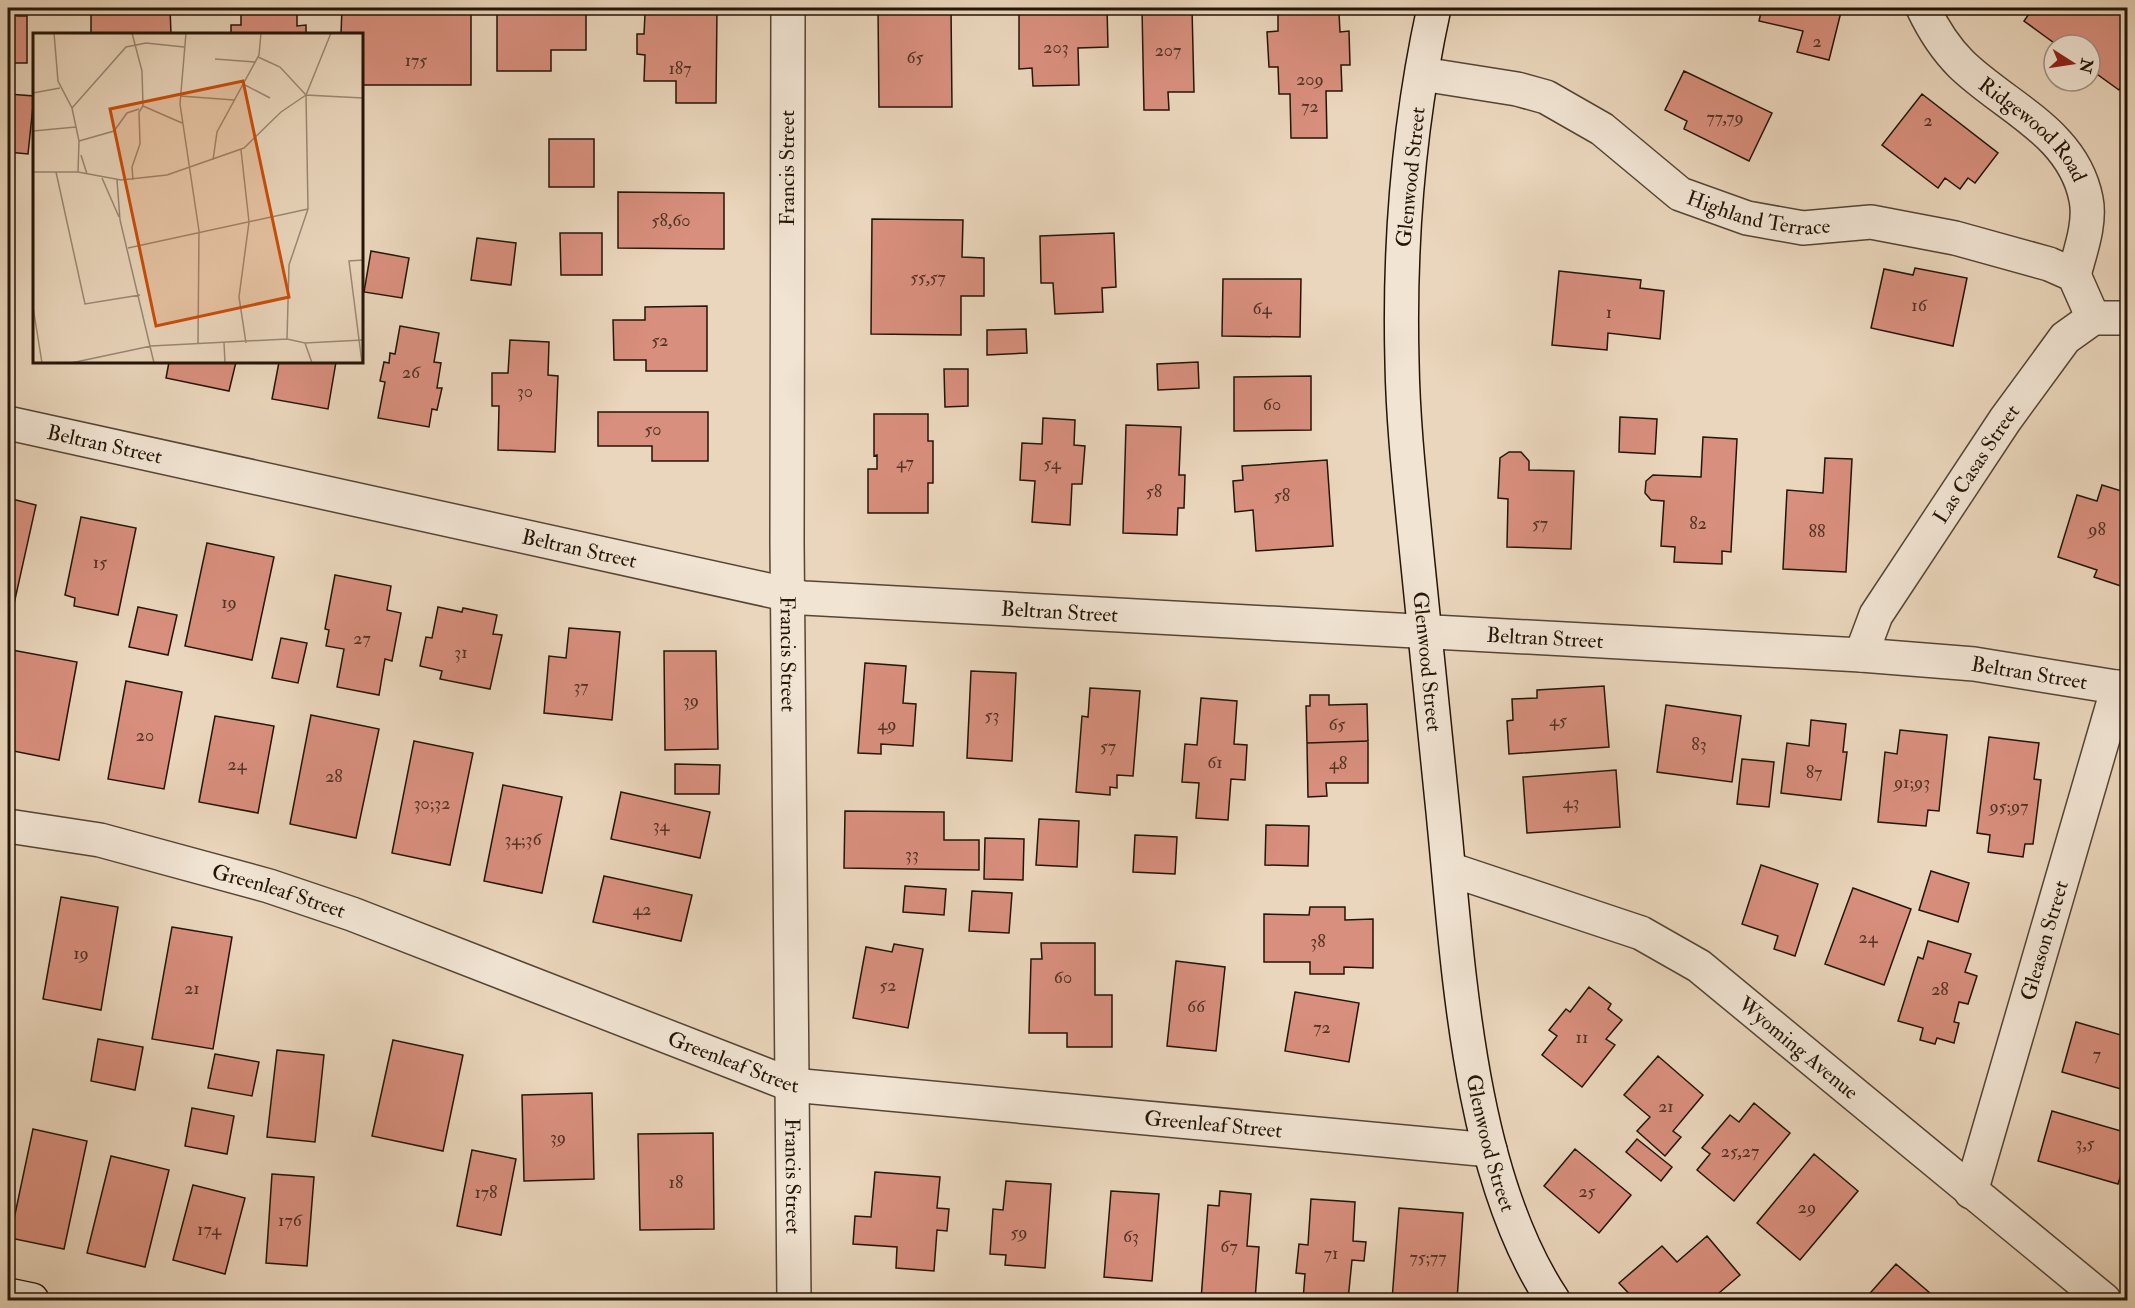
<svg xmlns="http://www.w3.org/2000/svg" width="2135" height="1308" viewBox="0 0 2135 1308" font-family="'IM FELL Double Pica',serif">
	<rect width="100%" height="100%" fill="#ead6bc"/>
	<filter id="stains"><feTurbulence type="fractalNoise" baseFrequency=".00333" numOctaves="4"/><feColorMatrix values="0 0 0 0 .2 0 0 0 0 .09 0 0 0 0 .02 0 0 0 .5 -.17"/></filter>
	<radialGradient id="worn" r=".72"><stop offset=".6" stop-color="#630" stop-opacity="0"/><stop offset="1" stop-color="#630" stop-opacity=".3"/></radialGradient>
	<!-- building -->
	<path fill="#d88f7d" stroke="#231507" stroke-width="1.5" d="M8,8H17V16H27V63H8Z
		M91,8H170L171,34H91Z
		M241,8H297V26L306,25V34H231V25H241Z
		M342,8H471V85H362V34H341Z
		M497,8H586V50H551V71H497Z
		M639,8H717L716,103H676V81H644L645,55L637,54V34H644L645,14Z
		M878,8H951L952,107H879Z
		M1019,8H1107L1108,47L1078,48L1079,85L1033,86L1032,68L1019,69Z
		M1142,8H1192L1194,92H1168L1169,110H1144Z
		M1278,8H1350V12L1339,13L1340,32L1349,31L1350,65H1341L1342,91H1326L1327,138H1291L1290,94H1279L1278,67H1269L1267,32L1278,31Z
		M1762,8H1842L1829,60L1797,52L1803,31L1759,21Z
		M2033,8H2100L2106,12L2109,8H2128V77L2119,90L2090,69V45H2057L2024,21Z
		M1684,71L1772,113L1749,161L1684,129L1687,121L1665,110Z
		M8,94L34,96L28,154L8,152Z
		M1922,94L1998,153L1975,183L1968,178L1960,189L1945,178L1938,188L1882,145Z
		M549,139H594V187H549Z
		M618,192L724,193V249L618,248Z
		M872,219L963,220L962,257L984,258V296H961V335L871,334Z
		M560,233H602V275H561Z
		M1114,233L1116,287L1102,288L1103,312L1055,314L1053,283H1041L1040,236Z
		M477,238L516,243L511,285L471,280Z
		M371,251L409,258L402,298L364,292Z
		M1915,268L1967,278L1953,346L1871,328L1884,269L1913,275Z
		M1559,271L1641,280L1640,288L1664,291L1660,339L1608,333L1607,350L1552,345Z
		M1223,279H1301L1300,337L1222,336Z
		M707,306V371H646V360H614L613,320H645V307Z
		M400,326L439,333L434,362L441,363L437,388H442L437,410L432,409L429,427L378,418L385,382L380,381L384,362L389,363L390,353L395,354Z
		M1026,329L1027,353L987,355V330Z
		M510,340L549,342L548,375L558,376L555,452L498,450L499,406H492V373H508Z
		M169,362H236L229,391L166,378Z
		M279,362H336L328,409L272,399Z
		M1198,362L1199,388L1158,390L1157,364Z
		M944,369H968V406L945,407Z
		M1311,376V430L1234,431V377Z
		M598,412H708V461H652V446H598Z
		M874,414H928V441H933V483H928V513H868V469H877V455L874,456Z
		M1620,417L1657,419L1655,454L1619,452Z
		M1043,418L1075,420L1074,445L1085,446L1082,484H1072L1070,525L1032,522L1035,481L1020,480L1022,443L1042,444Z
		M1126,425L1181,427L1179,475H1185L1184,508H1178L1177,535L1123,533Z
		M1703,437L1737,439L1731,552L1722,551V564L1674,562L1675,547L1661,546L1664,501L1651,500L1645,493L1646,481L1653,475L1701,477Z
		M1509,452H1521L1529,461V470L1574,471L1571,549L1507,547L1508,499L1498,498L1500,458Z
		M1825,458L1852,459L1846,572L1783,569L1787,490L1823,493Z
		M1327,460L1333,546L1256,551L1253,510L1235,512L1233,481L1243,480L1242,466Z
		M2102,485L2128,493V577L2124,587L2094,577L2097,570L2058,557L2077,495L2097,501Z
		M8,498L36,505L14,604L8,603Z
		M81,517L136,528L118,615L74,606L75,598L65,595Z
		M207,543L274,557L252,660L185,646Z
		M335,575L391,586L387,610L401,613L392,661L385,659L379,695L337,687L344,649L326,646L329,630L325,629Z
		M138,607L177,615L168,655L129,647Z
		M438,607L462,612L463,608L497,615L493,634L502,635L490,689L440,679L442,671L420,666L426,637L432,638Z
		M569,628L620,632L612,720L544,713L549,656L566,658Z
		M281,638L307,643L298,683L272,678Z
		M12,650L77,662L59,760L8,750V674Z
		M664,651H716L718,749L665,750Z
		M865,663L906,666L903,703L916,704L913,746L881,744V754L858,753Z
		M971,671L1016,673L1012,761L967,758Z
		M126,681L182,692L164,789L108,779Z
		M1604,686L1609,747L1509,754L1507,721L1513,720L1512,699L1537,698V690Z
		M1090,688L1140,691L1133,776L1117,775V788L1110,787V795L1076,792L1082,716L1088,717Z
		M1310,695H1329V705L1367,704L1368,741L1307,743L1306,706H1310Z
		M1201,698L1237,701L1234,744L1247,745L1245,780L1231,779L1228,820L1196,818L1199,783L1182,782L1185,744L1197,745Z
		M1666,705L1741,716L1732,782L1657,772Z
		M311,715L379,729L356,838L290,824Z
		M215,716L274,726L258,813L199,802Z
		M1811,720L1846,724L1843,752H1847L1841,800L1781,793L1787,743L1809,746Z
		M1900,730L1947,735L1939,811L1928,810L1926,826L1878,822L1885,752L1897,754Z
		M1989,737L2039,743L2034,779L2041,780L2033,844H2025L2023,857L1988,852L1990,835L1977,833Z
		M414,741L473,753L450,865L392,853Z
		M1368,741V783H1326L1327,796L1308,797L1307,743Z
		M1742,759L1774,762L1769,807L1737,804Z
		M675,764L720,765L719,794H675Z
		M1616,770L1620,827L1527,833L1523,777Z
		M503,785L562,797L542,893L484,881Z
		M621,792L710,812L700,858L611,839Z
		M845,811L944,812V840H979V870L844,868Z
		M1039,819L1079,821L1077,867L1036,865Z
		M1266,825L1309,826L1308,866L1265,865Z
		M1135,835L1177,837L1175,874L1133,872Z
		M985,838L1024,839L1023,880L984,879Z
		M1761,865L1818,884L1795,956L1774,949L1778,936L1742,924Z
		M1931,871L1969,883L1958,922L1919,910Z
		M604,876L692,895L681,941L593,922Z
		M905,886L946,889L944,915L903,912Z
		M1853,888L1911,909L1884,985L1825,964Z
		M972,891L1012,893L1009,933L969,931Z
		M61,897L118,907L101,1010L43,999Z
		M1310,907H1345V920L1373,919V968L1344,967V974H1310V962H1264V914L1309,915Z
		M172,927L232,937L213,1049L152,1039Z
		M1928,941L1971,954L1965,972L1977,976L1968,1004L1959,1002L1954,1022L1959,1023L1954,1043L1937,1038L1935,1044L1920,1040L1923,1028L1898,1021L1918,957L1923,959Z
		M1041,943H1095V995H1112V1047H1067V1033H1029L1031,959H1042Z
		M894,944L923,949L908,1028L853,1018L866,947L892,952Z
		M1176,961L1225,967L1216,1051L1167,1046Z
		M1589,987L1611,1004L1608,1009L1622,1020L1606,1039L1615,1045L1582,1087L1542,1055L1557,1036L1549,1030L1566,1009L1570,1012Z
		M1295,992L1359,1003L1349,1062L1285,1051Z
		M2076,1022L2128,1037V1091L2062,1072Z
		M98,1039L143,1047L135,1090L91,1081Z
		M393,1040L463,1055L443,1151L372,1136Z
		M277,1050L324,1055L315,1142L267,1137Z
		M215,1054L259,1062L252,1096L208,1088Z
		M1658,1056L1703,1095L1673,1131L1681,1137L1665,1156L1637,1131L1650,1117L1624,1095Z
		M592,1093L594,1179L524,1181L522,1095Z
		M1754,1103L1790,1133L1734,1201L1697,1170L1710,1154L1702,1148L1730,1115L1739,1122Z
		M192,1108L234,1116L227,1154L185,1146Z
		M2052,1111L2128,1133V1153L2118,1184L2038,1161Z
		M33,1129L87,1141L64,1249L10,1238Z
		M713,1133L714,1229L640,1230L638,1134Z
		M1637,1139L1672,1167L1661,1181L1626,1152Z
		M1575,1149L1631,1195L1599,1233L1544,1186Z
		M472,1150L516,1159L501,1235L457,1226Z
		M1814,1154L1858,1191L1800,1260L1757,1223Z
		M111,1156L169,1170L145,1267L87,1253Z
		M875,1172L940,1177L937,1208L949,1209L947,1231L937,1230L934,1271L896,1268L897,1247L853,1244L855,1216L871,1217Z
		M272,1174L314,1177L307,1266L266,1263Z
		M1006,1181L1051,1184L1045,1268L1005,1265L1006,1255L990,1254L993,1209L1003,1210Z
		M193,1185L245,1198L225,1274L173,1260Z
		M1111,1191L1159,1194L1152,1281L1104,1277Z
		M1220,1191L1251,1194L1247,1246L1259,1247L1255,1300H1201L1208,1205L1219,1206Z
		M1311,1199L1355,1202L1353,1241L1366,1242L1364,1261L1352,1260L1348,1300H1303L1305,1274L1296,1273L1299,1244L1308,1245Z
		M1399,1208L1463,1213L1457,1300H1392Z
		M1707,1236L1740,1275L1719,1293L1726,1300H1635L1619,1283L1662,1246L1677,1262Z
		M1896,1264L1937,1299L1936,1300H1864Z
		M1084,1296L1102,1298V1300H1083Z"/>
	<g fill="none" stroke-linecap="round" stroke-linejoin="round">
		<!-- street casing -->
		<g stroke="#554534" stroke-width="36">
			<g id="street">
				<path id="s1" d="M788,8L787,542L794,1300"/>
				<path id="s2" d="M1923,8C1933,29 1944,47 1961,64C2005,107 2073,132 2086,199C2091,223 2080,252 2074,275"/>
				<path id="s3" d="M1422,74L1517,89L1546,97L1602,129L1680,194L1747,218L1803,228L1871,222L1955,238L2049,264L2074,275L2093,318"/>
				<path id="s4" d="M8,423L804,598L1861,655L1974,664L2128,689"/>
				<path id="s5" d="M1861,655L1876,615L2005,420L2065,338L2093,318H2128"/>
				<path id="s6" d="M8,826L100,840L269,886L352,914L792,1085L1490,1150"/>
				<path id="s7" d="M1449,869L1641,933L1699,966L2104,1300"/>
				<path id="s8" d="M1971,1192L2118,687"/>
			</g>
		</g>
		<!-- secondary casing -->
		<g stroke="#231507" stroke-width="36">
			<g id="secondary">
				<path id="s9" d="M1434,8C1409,122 1399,244 1402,362C1403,424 1410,485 1416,546C1424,632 1433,717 1442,802C1458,956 1466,1169 1553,1300"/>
				<path d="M8,1295L32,1300"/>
			</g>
		</g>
		<!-- street -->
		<use href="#street" stroke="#f1e4d3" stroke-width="33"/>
		<!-- secondary -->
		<use href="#secondary" stroke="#f1e4d3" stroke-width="33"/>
	</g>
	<g text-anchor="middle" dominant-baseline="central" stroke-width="5" stroke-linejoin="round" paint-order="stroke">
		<!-- number labels -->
		<g font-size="18" fill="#503424">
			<text x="1817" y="41">2</text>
			<text x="1056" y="47">203</text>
			<text x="1168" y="50">207</text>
			<text x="915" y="57">65</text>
			<text x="416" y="60">175</text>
			<text x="680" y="68">187</text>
			<text x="1310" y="79">209</text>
			<text x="1310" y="106">72</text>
			<text x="1725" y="117">77,79</text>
			<text x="1928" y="120">2</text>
			<text x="671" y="220">58,60</text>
			<text x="928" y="277">55,57</text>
			<text x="1919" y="305">16</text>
			<text x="1262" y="308">64</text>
			<text x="1609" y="312">1</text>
			<text x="660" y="340">52</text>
			<text x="411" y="372">26</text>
			<text x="525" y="391">30</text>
			<text x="1272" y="404">60</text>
			<text x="653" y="429">50</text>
			<text x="905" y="462">47</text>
			<text x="1052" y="463">54</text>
			<text x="1154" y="491">58</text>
			<text x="1282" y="495">58</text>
			<text x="1540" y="523">57</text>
			<text x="1698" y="523">82</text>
			<text x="2097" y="529">98</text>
			<text x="1817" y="531">88</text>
			<text x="100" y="562">15</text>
			<text x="229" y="602">19</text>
			<text x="362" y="638">27</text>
			<text x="461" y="652">31</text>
			<text x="581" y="686">37</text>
			<text x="691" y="700">39</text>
			<text x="992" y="715">53</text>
			<text x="1558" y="720">45</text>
			<text x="887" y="724">49</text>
			<text x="1337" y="724">65</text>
			<text x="145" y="735">20</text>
			<text x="1699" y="744">83</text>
			<text x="1108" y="746">57</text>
			<text x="1215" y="762">61</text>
			<text x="1338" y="763">48</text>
			<text x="237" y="764">24</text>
			<text x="1814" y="772">87</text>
			<text x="334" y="776">28</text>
			<text x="1912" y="782">91;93</text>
			<text x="1571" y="802">43</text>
			<text x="432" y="803">30;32</text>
			<text x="2009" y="806">95;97</text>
			<text x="661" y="825">34</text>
			<text x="523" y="839">34;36</text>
			<text x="912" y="854">33</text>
			<text x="642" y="909">42</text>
			<text x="1868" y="937">24</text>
			<text x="1318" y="941">38</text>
			<text x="81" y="953">19</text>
			<text x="1063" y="977">60</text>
			<text x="888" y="985">52</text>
			<text x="192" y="988">21</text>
			<text x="1940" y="989">28</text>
			<text x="1196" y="1006">66</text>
			<text x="1322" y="1027">72</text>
			<text x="1582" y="1037">11</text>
			<text x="2097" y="1054">7</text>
			<text x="1666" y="1106">21</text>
			<text x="558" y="1137">39</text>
			<text x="2085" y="1143">3,5</text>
			<text x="1740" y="1151">25,27</text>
			<text x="676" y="1182">18</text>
			<text x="1587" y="1191">25</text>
			<text x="486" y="1192">178</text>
			<text x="1807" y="1207">29</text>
			<text x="290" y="1220">176</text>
			<text x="209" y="1229">174</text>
			<text x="1019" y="1232">59</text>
			<text x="1131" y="1236">63</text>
			<text x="1229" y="1246">67</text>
			<text x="1331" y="1253">71</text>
			<text x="1428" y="1257">75;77</text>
		</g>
		<!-- street labels -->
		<g font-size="21" fill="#231507" stroke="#f1e4d3">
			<text stroke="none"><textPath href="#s2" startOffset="166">Ridgewood Road</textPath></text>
			<text transform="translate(787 168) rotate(-90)">Francis Street</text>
			<text transform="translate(1411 177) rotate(-84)">Glenwood Street</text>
			<text stroke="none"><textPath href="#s3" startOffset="374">Highland Terrace</textPath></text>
			<text stroke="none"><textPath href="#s4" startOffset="99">Beltran Street</textPath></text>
			<text stroke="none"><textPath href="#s5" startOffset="224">Las Casas Street</textPath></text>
			<text stroke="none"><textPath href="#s4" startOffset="585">Beltran Street</textPath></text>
			<text stroke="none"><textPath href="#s4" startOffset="1071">Beltran Street</textPath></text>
			<text stroke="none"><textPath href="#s4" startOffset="1557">Beltran Street</textPath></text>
			<text stroke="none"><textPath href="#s1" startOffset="646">Francis Street</textPath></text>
			<text stroke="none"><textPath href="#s9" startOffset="657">Glenwood Street</textPath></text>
			<text stroke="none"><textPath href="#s4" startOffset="2043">Beltran Street</textPath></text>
			<text stroke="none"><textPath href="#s6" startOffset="279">Greenleaf Street</textPath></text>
			<text stroke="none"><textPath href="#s8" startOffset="262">Gleason Street</textPath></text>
			<text stroke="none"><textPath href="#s7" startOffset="398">Wyoming Avenue</textPath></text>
			<text stroke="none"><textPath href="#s6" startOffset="765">Greenleaf Street</textPath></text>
			<text stroke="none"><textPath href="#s6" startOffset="1251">Greenleaf Street</textPath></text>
			<text stroke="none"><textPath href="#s9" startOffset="1143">Glenwood Street</textPath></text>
			<text stroke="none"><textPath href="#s1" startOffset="1168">Francis Street</textPath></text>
		</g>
	</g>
	<!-- overview -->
	<g transform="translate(33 33)">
		<rect width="330" height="330" fill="#ead6bc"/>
		<path fill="none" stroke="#9a8974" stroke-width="1.5" d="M21,0L25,48L39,75L46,108L45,139M99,0L109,38L110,73L149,90M153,0L147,71L166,198L165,311M298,0L273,62L330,65M225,24L247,34L273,62M182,26L222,29M210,51L237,65M0,60L27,55M147,63L201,67M39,75L93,14L113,10L151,14M0,98L43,94M46,108L81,98L94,80L106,76M208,117L216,189L206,264L213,310M48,122L54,141M180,127L184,99L226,22L228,0M0,139H45L88,147L134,142L211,115L248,79L273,62M23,139L52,271L107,262M69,145L86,184M84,147L87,187L121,330M100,147L99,134L107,111L106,79L110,73M95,215L275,176M0,274L9,330M254,306L256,232L275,176L273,62M191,310L192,330M272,310L279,330M38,330L118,313L254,306L272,310L330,307M329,330L316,228L330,227"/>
		<path fill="#ca4f0b" fill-opacity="0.15" stroke="#ca4f0b" stroke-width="3" d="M210,48L256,264L123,293L77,76Z"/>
		<rect width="330" height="330" fill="none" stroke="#231507" stroke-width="3"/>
	</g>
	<!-- margin -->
	<rect width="2135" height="1308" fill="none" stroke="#ead6bc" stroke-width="30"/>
	<rect x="9" y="9" width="2117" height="1290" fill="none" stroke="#231507" stroke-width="3"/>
	<rect x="15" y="15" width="2105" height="1278" fill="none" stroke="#231507" stroke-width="1.5"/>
	<!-- north arrow -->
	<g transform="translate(2072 63) rotate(102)"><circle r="28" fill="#f1e4d3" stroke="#9f9181" stroke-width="1.5"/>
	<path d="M0-4.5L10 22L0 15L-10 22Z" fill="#8f2418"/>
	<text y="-9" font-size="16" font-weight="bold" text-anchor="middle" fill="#231507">N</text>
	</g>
	<rect width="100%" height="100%" filter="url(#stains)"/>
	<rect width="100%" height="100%" fill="url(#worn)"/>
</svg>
